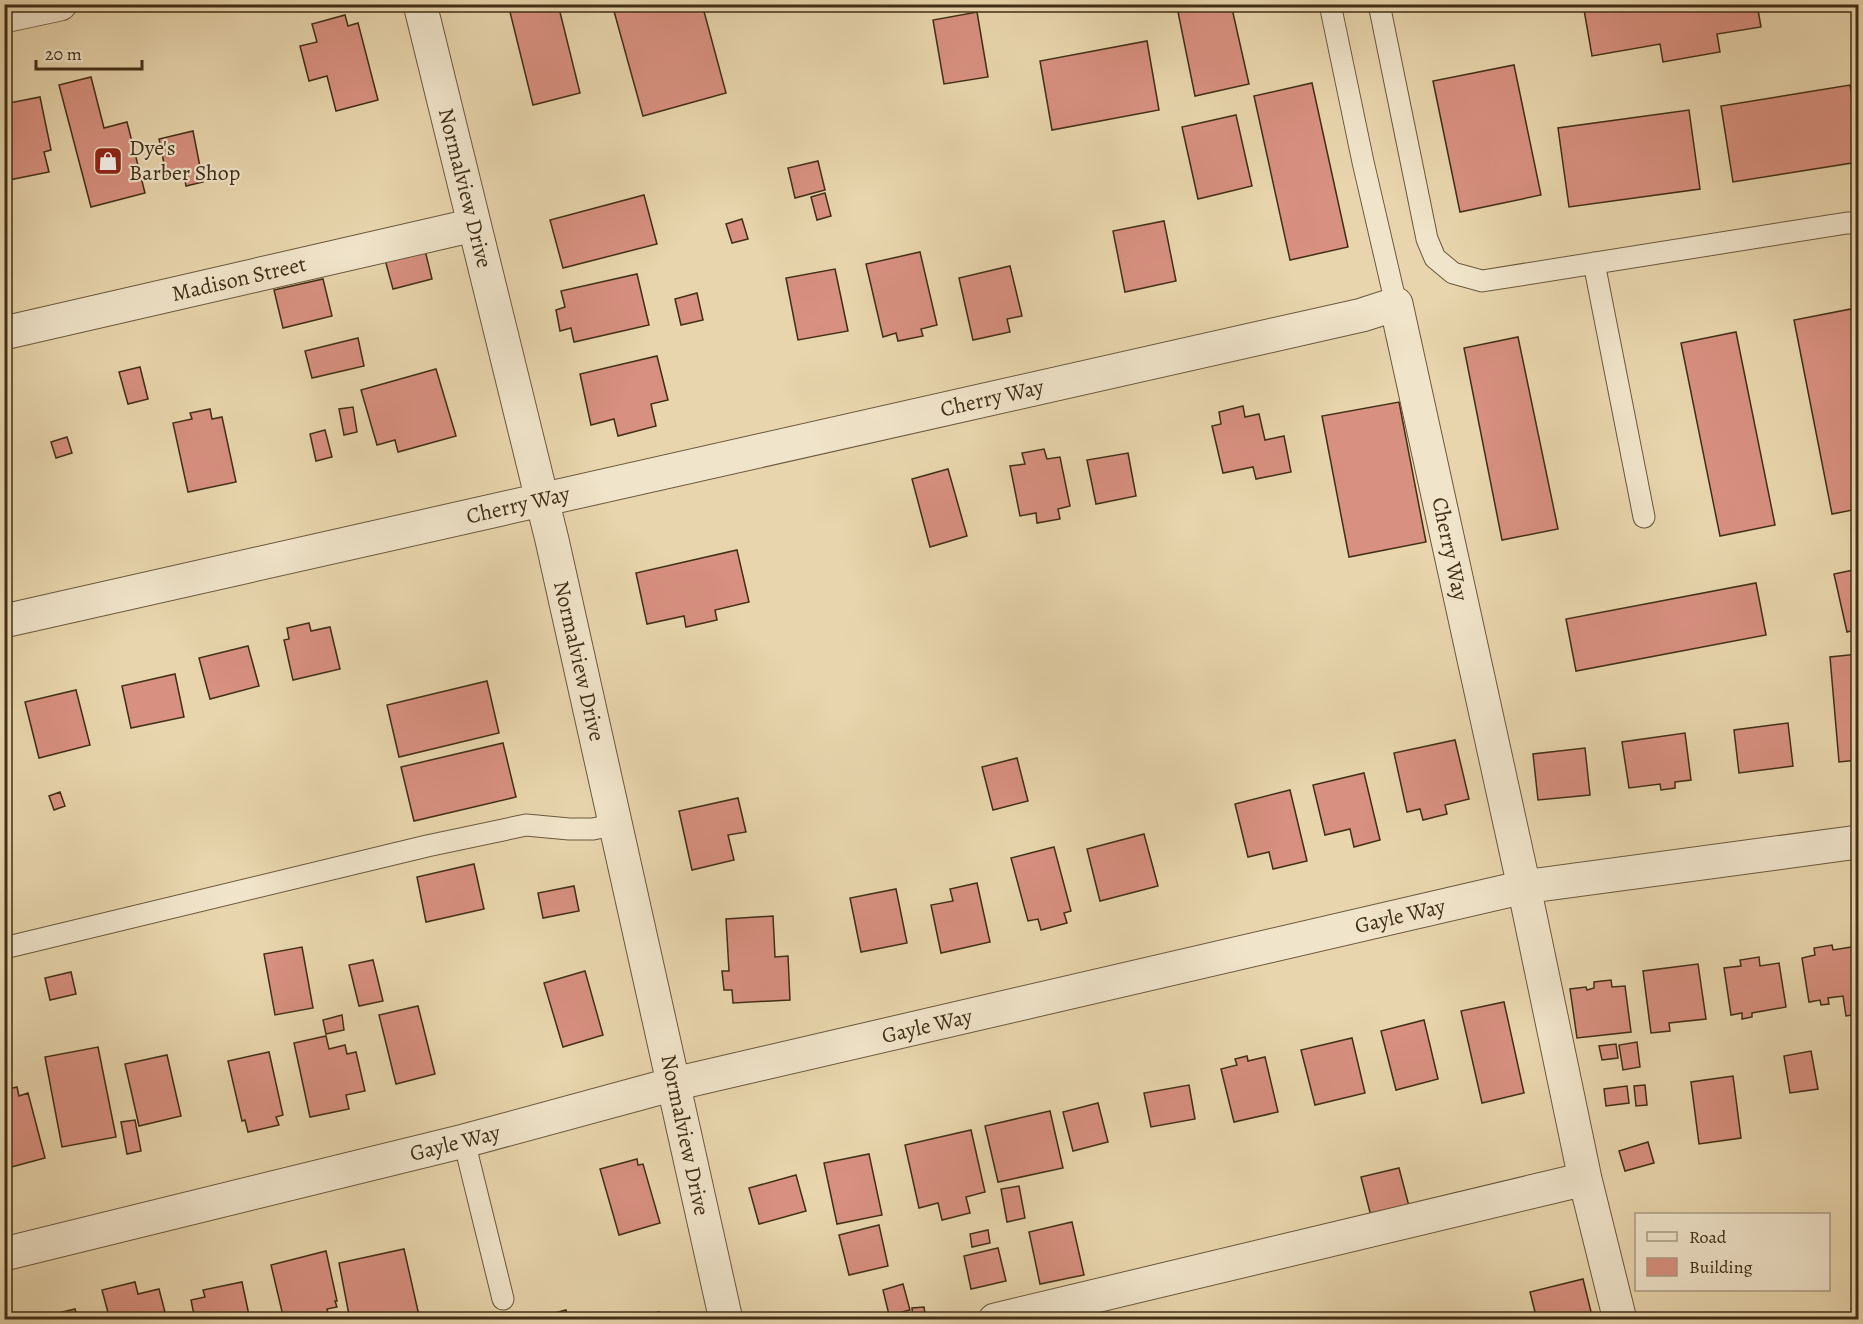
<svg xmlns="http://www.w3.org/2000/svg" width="1863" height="1324" viewBox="0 0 1863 1324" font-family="Alegreya,serif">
	<rect width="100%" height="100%" fill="#e8d5ad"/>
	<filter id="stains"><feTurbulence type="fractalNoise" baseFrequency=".00333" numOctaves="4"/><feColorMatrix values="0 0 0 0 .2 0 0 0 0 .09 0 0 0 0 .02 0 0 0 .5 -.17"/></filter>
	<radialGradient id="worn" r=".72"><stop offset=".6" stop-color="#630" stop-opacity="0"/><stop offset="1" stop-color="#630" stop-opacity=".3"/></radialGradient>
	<!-- building -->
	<path fill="#d89080" stroke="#412f16" stroke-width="1.5" d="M508,4H558L580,93L533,105Z
		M612,4H702L726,93L643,116Z
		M1215,4H1231L1249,84L1195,96L1178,12Z
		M1583,4H1757L1761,27L1717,34L1720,52L1663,62L1660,44L1592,56Z
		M977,12L988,77L944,84L933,20Z
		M345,15L348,26L358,23L378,100L336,111L327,76L309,81L300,46L317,42L312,24Z
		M1147,41L1159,110L1052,130L1040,61Z
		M1514,65L1541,195L1460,212L1433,81Z
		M91,77L104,128L127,122L145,193L91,207L59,85Z
		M1312,83L1348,247L1290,260L1254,96Z
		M1850,85L1858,137V162L1733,182L1721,106Z
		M40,97L51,150L44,152L49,172L4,181V104Z
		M1689,110L1700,189L1569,207L1558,128Z
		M1236,115L1252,186L1198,199L1182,127Z
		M193,131L203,182L186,186L184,175L167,178L159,139Z
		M818,161L825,190L795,198L788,168Z
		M825,193L831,216L817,220L811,197Z
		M644,195L657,244L563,268L550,220Z
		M742,219L748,239L732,243L726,224Z
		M1164,221L1176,281L1125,292L1113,231Z
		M424,246L432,279L393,289L384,256Z
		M920,252L937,325L921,329L923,336L898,341L896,333L883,337L866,264Z
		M1010,266L1022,316L1007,319L1010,332L973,340L959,278Z
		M835,269L848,331L798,340L786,278Z
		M637,274L649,325L574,342L571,328L560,331L556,310L565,307L561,291Z
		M323,279L332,316L283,328L274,290Z
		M697,293L703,320L681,325L675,299Z
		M1851,309L1858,347V509L1832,514L1794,320Z
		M1736,332L1775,525L1720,536L1681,343Z
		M1518,337L1558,529L1502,540L1464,348Z
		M358,338L364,366L312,378L305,351Z
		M657,356L668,400L651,404L656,426L618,436L614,419L591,425L580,374Z
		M140,367L148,399L128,404L119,372Z
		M436,369L456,436L398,452L395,440L377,445L361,390Z
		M1399,402L1426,542L1349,557L1322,416Z
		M1243,406L1245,417L1259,414L1265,440L1284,436L1291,472L1256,479L1253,467L1223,473L1212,426L1221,424L1219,412Z
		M353,407L357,432L344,435L339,409Z
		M210,409L212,419L222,417L236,482L188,492L173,423L192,419L190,413Z
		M325,430L332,457L316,461L310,434Z
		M67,437L72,453L56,458L51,442Z
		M1044,449L1047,459L1060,457L1070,506L1058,509L1060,519L1037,523L1036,513L1020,516L1010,466L1025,464L1022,453Z
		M1128,453L1136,496L1096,504L1087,460Z
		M948,469L967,536L930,547L912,479Z
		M737,550L749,602L715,610L717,620L686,627L684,616L647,624L636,573Z
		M1858,569V629L1847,632L1834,574Z
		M1756,583L1766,635L1576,671L1566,619Z
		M309,623L311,631L330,627L340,669L293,680L284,640L289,639L287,628Z
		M248,646L259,686L210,699L199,658Z
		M1858,654V760L1839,762L1830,657Z
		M175,674L184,717L131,728L122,686Z
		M487,681L499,733L399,757L387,705Z
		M76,690L90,745L39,758L25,702Z
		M1788,723L1793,766L1739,773L1734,730Z
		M1685,733L1691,780L1675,782V788L1661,790L1660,784L1629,788L1622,742Z
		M1455,740L1469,799L1445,805L1447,814L1423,820L1420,809L1407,812L1394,753Z
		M503,743L516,797L414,821L401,767Z
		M1585,748L1590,795L1538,800L1533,754Z
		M1017,758L1028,801L993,810L982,767Z
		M1364,773L1380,840L1354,847L1350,829L1325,835L1313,785Z
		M1290,790L1307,861L1273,869L1269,852L1248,857L1235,804Z
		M60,792L65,806L54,810L49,796Z
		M738,798L746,832L728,835L734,860L692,870L679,811Z
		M1144,834L1158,886L1100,901L1087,849Z
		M1054,847L1071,911L1064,913L1067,923L1041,930L1038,919L1028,921L1011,858Z
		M474,864L484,909L426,922L417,877Z
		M977,883L990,942L941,953L931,905L953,901L950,889Z
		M574,886L579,911L543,918L538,893Z
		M896,889L907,943L861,952L850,898Z
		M773,916L775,957L788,956L790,1000L733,1003L732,990H724L722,971H729L726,919Z
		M1832,945L1833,950L1858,946V1014L1846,1016L1843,996L1828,998L1829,1004L1821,1005L1820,1000L1809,1002L1802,958L1815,955L1814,948Z
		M302,947L313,1008L275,1015L264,954Z
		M1759,957L1760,966L1779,963L1786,1007L1752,1013V1017L1742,1019V1013L1731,1015L1724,968L1741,966L1740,960Z
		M373,960L383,1001L359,1006L349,965Z
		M1698,964L1706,1019L1669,1023L1670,1031L1651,1033L1643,971Z
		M585,971L603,1035L563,1047L544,983Z
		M71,972L76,994L50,1000L45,978Z
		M1611,980L1612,987L1625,986L1631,1032L1577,1038L1570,989L1586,987L1587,990L1594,988V982Z
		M1504,1002L1524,1093L1482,1103L1461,1011Z
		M418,1006L435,1074L396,1084L379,1015Z
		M342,1015L344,1030L326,1034L323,1020Z
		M1424,1020L1438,1079L1396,1090L1381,1031Z
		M326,1036L329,1049L345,1045L347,1054L356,1052L365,1091L346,1095L349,1109L310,1117L294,1043Z
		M1352,1038L1365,1093L1315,1105L1301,1050Z
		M1637,1042L1640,1067L1623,1070L1619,1045Z
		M1616,1044L1618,1058L1602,1060L1599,1046Z
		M98,1047L116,1137L62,1147L45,1057Z
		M1811,1051L1818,1089L1790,1093L1784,1056Z
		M269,1052L283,1115L276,1117L279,1125L248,1132L245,1120L242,1121L228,1061Z
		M167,1055L181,1116L139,1126L125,1064Z
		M1247,1056L1248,1061L1265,1057L1278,1112L1234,1122L1221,1069L1237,1065L1235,1059Z
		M1733,1076L1741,1138L1699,1144L1691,1082Z
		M1189,1085L1195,1119L1151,1127L1144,1093Z
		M1645,1085L1647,1105L1636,1106L1634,1086Z
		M1627,1086L1629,1103L1606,1106L1604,1089Z
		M17,1087L19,1096L28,1093L45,1158L4,1169V1090Z
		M1098,1103L1108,1142L1073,1151L1063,1112Z
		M1050,1111L1063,1168L998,1182L985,1126Z
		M135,1120L141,1151L127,1154L121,1122Z
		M971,1130L985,1192L966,1197L970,1213L942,1220L938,1203L919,1208L905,1145Z
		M1648,1142L1654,1163L1625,1171L1619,1151Z
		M869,1154L882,1215L837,1224L824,1163Z
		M637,1159L638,1165L643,1164L660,1223L619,1235L600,1169Z
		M1399,1168L1410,1210L1372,1220L1361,1177Z
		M796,1175L806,1211L759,1224L749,1188Z
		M1019,1186L1025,1218L1007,1222L1001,1189Z
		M1072,1222L1084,1275L1040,1284L1029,1232Z
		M879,1225L888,1266L849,1275L839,1235Z
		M988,1230L990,1243L972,1247L970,1234Z
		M998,1248L1006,1281L971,1289L964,1256Z
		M404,1249L420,1320H388L387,1316L374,1320H350L339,1263Z
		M326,1251L337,1301H335L337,1307L327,1309L330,1320H284L271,1265Z
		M1583,1279L1593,1320H1537L1530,1292Z
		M135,1282L138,1294L159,1289L167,1320H110L102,1290Z
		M242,1282L250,1320H195L191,1300L205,1297L203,1290Z
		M903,1284L910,1310L889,1315L883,1290Z
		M924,1307L926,1320H913L912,1308Z
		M75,1309L78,1320H30Z
		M566,1310L568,1320H528Z
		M659,1312L661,1320H630Z"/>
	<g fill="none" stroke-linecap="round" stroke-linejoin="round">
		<!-- service casing -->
		<g stroke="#6b583c" stroke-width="23">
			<path id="service" d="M1330,4L1363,162L1396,304
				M1379,4L1427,239L1435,258L1453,273L1482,281L1847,223H1858
				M1594,263L1644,517
				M4,948L427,846L526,825L569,829H593L616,824
				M464,1141L503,1299"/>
		</g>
		<!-- minor casing -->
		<g stroke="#6b583c" stroke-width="35">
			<path id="minor" d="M420,4L552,540L726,1320
				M4,333L474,225
				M4,621L1362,315L1396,304L1524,887L1585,1179L1620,1320
				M4,1254L464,1141L674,1084L1524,887L1858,842
				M995,1320L1585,1179"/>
		</g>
		<!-- tertiary casing -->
		<g stroke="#6b583c" stroke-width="35">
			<path id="tertiary" d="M4,16L60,4"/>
		</g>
		<!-- service -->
		<use href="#service" stroke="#f0e4ca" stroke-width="21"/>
		<!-- minor -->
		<use href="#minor" stroke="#f0e4ca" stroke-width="33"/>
		<!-- tertiary -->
		<use href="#tertiary" stroke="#f0e4ca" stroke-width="33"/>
	</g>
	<!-- icons -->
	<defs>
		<g id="shop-square" transform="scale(1.5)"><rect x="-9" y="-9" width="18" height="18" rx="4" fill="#8f2418" stroke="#f0e4ca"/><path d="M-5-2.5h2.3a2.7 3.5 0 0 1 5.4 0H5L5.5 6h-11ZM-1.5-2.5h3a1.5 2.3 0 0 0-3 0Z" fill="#fff"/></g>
	</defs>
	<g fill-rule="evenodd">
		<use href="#shop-square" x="108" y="161"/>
	</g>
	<g text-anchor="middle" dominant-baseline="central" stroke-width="4.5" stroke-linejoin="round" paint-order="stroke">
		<!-- poi labels -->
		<g font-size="22" fill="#412f16" stroke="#f0e4ca" text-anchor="start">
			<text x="129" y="148">Dye's<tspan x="129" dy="25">Barber Shop</tspan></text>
		</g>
		<!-- street labels -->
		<g font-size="22" fill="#412f16" stroke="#f0e4ca">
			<text transform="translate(465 188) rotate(76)">Normalview Drive</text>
			<text transform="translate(239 279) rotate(-13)">Madison Street</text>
			<text transform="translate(992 398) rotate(-13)">Cherry Way</text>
			<text transform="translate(518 505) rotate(-13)">Cherry Way</text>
			<text transform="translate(1450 549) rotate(78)">Cherry Way</text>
			<text transform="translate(579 661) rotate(77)">Normalview Drive</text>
			<text transform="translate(1400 916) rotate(-13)">Gayle Way</text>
			<text transform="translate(927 1026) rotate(-13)">Gayle Way</text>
			<text transform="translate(685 1135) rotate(78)">Normalview Drive</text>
			<text transform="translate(455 1143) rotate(-14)">Gayle Way</text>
		</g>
	</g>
	<!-- margin -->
	<rect width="1863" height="1324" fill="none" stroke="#e8d5ad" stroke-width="24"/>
	<rect x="6" y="6" width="1851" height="1312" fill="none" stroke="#412f16" stroke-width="3"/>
	<rect x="12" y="12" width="1839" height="1300" fill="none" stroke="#412f16" stroke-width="1.5"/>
	<!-- legend -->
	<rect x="1635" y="1213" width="195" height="78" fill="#f0e4ca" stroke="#aa9c82" stroke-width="1.5"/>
	<rect x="1647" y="1232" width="30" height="9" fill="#f0e4ca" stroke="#aa9c82" stroke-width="1.5"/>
	<text x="1689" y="1243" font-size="18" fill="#412f16">Road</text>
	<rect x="1647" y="1258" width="30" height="18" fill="#d89080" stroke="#aa9c82" stroke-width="1.5"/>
	<text x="1689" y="1273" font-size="18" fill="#412f16">Building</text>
	<!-- scale -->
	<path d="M36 60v9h106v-9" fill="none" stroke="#412f16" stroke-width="3"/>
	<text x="45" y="60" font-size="18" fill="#412f16" stroke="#f0e4ca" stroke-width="4.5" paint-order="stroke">20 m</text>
	<rect width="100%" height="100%" filter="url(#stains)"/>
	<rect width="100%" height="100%" fill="url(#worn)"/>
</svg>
